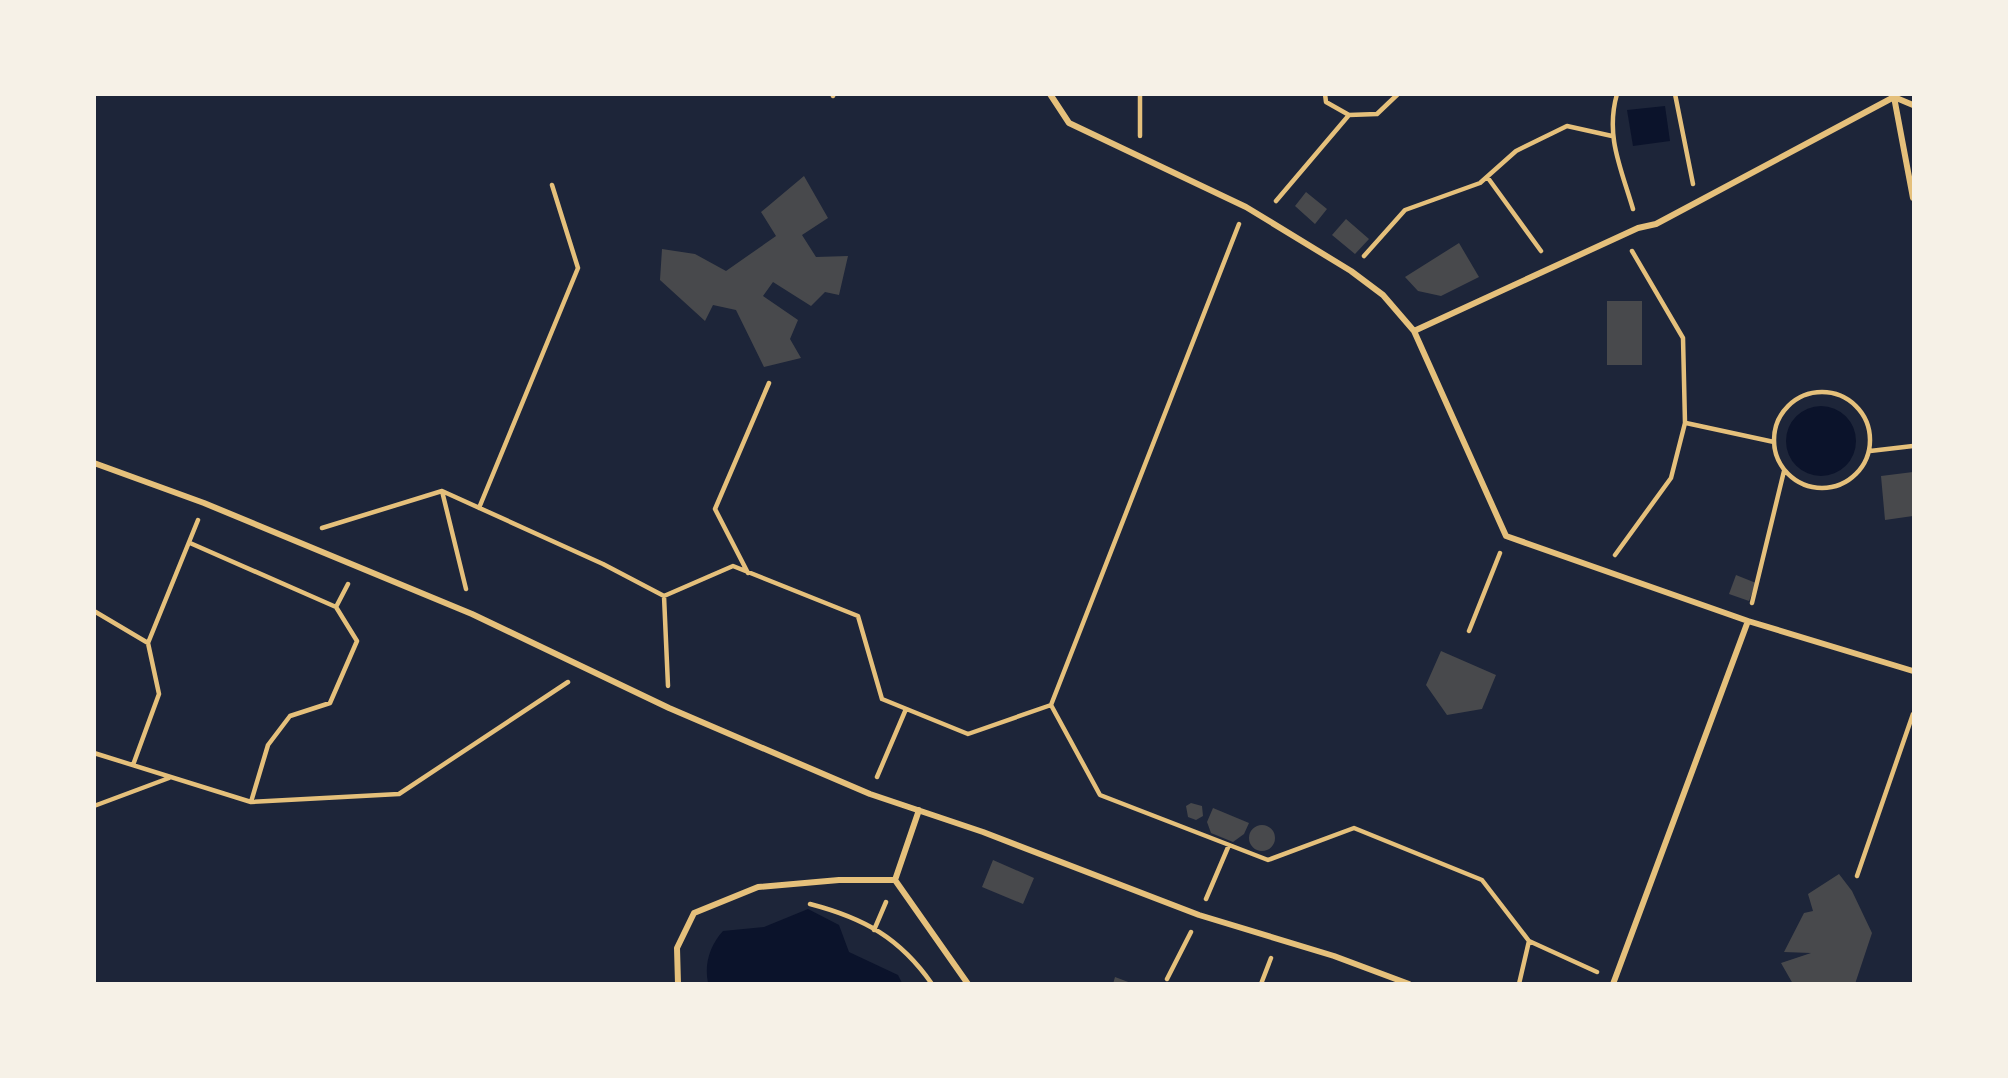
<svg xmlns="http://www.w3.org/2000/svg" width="2008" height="1078" viewBox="0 0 2008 1078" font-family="'Roboto Condensed',sans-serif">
	<rect width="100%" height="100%" fill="#14213d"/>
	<!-- green -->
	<path fill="#1d2539" d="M94,95H1913V983H95Z"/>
	<!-- water -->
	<path fill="#0b132b" d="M1665,106L1670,141L1633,146L1627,110Z
		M1786 441a35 35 0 1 1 70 0a35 35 0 1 1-70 0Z
		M808,909L839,925L849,952L898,975L902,983H708C704,964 710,945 723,931L764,927Z"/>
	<!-- building -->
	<path fill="#48494c" d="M804,176L828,218L802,235L816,257L848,256L839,295L825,292L811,306L773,282L763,296L798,320L790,339L801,358L764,367L736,310L713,305L705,321L660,280L662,249L695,254L726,271L776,236L761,212Z
		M1306,192L1327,209L1315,224L1295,206Z
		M1346,219L1369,239L1355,254L1332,235Z
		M1459,243L1479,277L1441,296L1418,291L1405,277Z
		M1607,301H1642V365H1607Z
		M1913,472V516L1885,520L1881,476Z
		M1736,575L1756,583L1749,601L1729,594Z
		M1441,651L1496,675L1482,709L1447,715L1426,685Z
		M1191,803L1202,806L1203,816L1196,820L1188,817L1186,806Z
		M1213,808L1249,823L1244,834L1233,842L1211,833L1207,822Z
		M1249 838a13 13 0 1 1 26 0a13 13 0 1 1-26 0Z
		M993,860L1034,878L1023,904L982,887Z
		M1839,874L1852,891L1872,933L1855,984H1793L1781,963L1811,953L1784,952L1804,913L1813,911L1808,894Z
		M1115,977L1131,983V984H1113Z"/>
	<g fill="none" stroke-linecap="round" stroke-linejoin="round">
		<!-- path -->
		<path stroke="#e5c07b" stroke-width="4.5" d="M1140,94V136
			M1325,94L1326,102L1349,115L1377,114L1398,94
			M1617,94C1605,136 1621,168 1633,209
			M1675,94L1693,184
			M833,96L834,94
			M1488,178L1541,251
			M1276,201L1349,115
			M1364,256L1405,210L1480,183L1516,151L1567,126L1612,136
			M1774 440a48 48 0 1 1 96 0a48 48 0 1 1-96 0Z
			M1686,423L1774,442
			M1870,451L1913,446
			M442,491L466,589
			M479,508L578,268L552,185
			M322,528L442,491L603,564L664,596L733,566L858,616L882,699L968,734L1051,705L1100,795L1268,860L1354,828L1482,880L1529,941
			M190,543L336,607
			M1615,555L1671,478L1685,423L1683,338L1632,251
			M748,573L715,509L769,383
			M664,596L668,686
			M1752,603L1784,471
			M94,611L148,643
			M1469,631L1500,553
			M1051,705L1239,224
			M94,753L251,802L399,794L568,682
			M133,765L159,694L148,643L198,520
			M877,777L906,709
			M251,802L268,745L290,716L330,703L357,641L336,607L348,584
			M94,806L169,778
			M1857,876L1913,714
			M1206,899L1229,845
			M810,904C864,918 900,938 932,984
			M874,930L886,902
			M1167,979L1191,932
			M1261,984L1271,958
			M1519,984L1529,941L1597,972"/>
		<!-- pedestrian -->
		<path stroke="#e5c07b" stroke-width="6" d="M1050,94L1069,123L1246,207L1351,271L1383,295L1414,331L1506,536L1748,621
			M1894,97L1913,198
			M1894,97L1913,105
			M1414,331L1638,228L1656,224L1894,97
			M94,463L204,503L472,614L669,708L870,794L983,832L1199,915L1334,956L1409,984
			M895,880L968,984
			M895,880L919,810
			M678,984L677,948L694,913L758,887L839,880H895
			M1613,984L1748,621L1913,671"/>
	</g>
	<!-- border -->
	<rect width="2008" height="1078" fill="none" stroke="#f6f1e7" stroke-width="192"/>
</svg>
